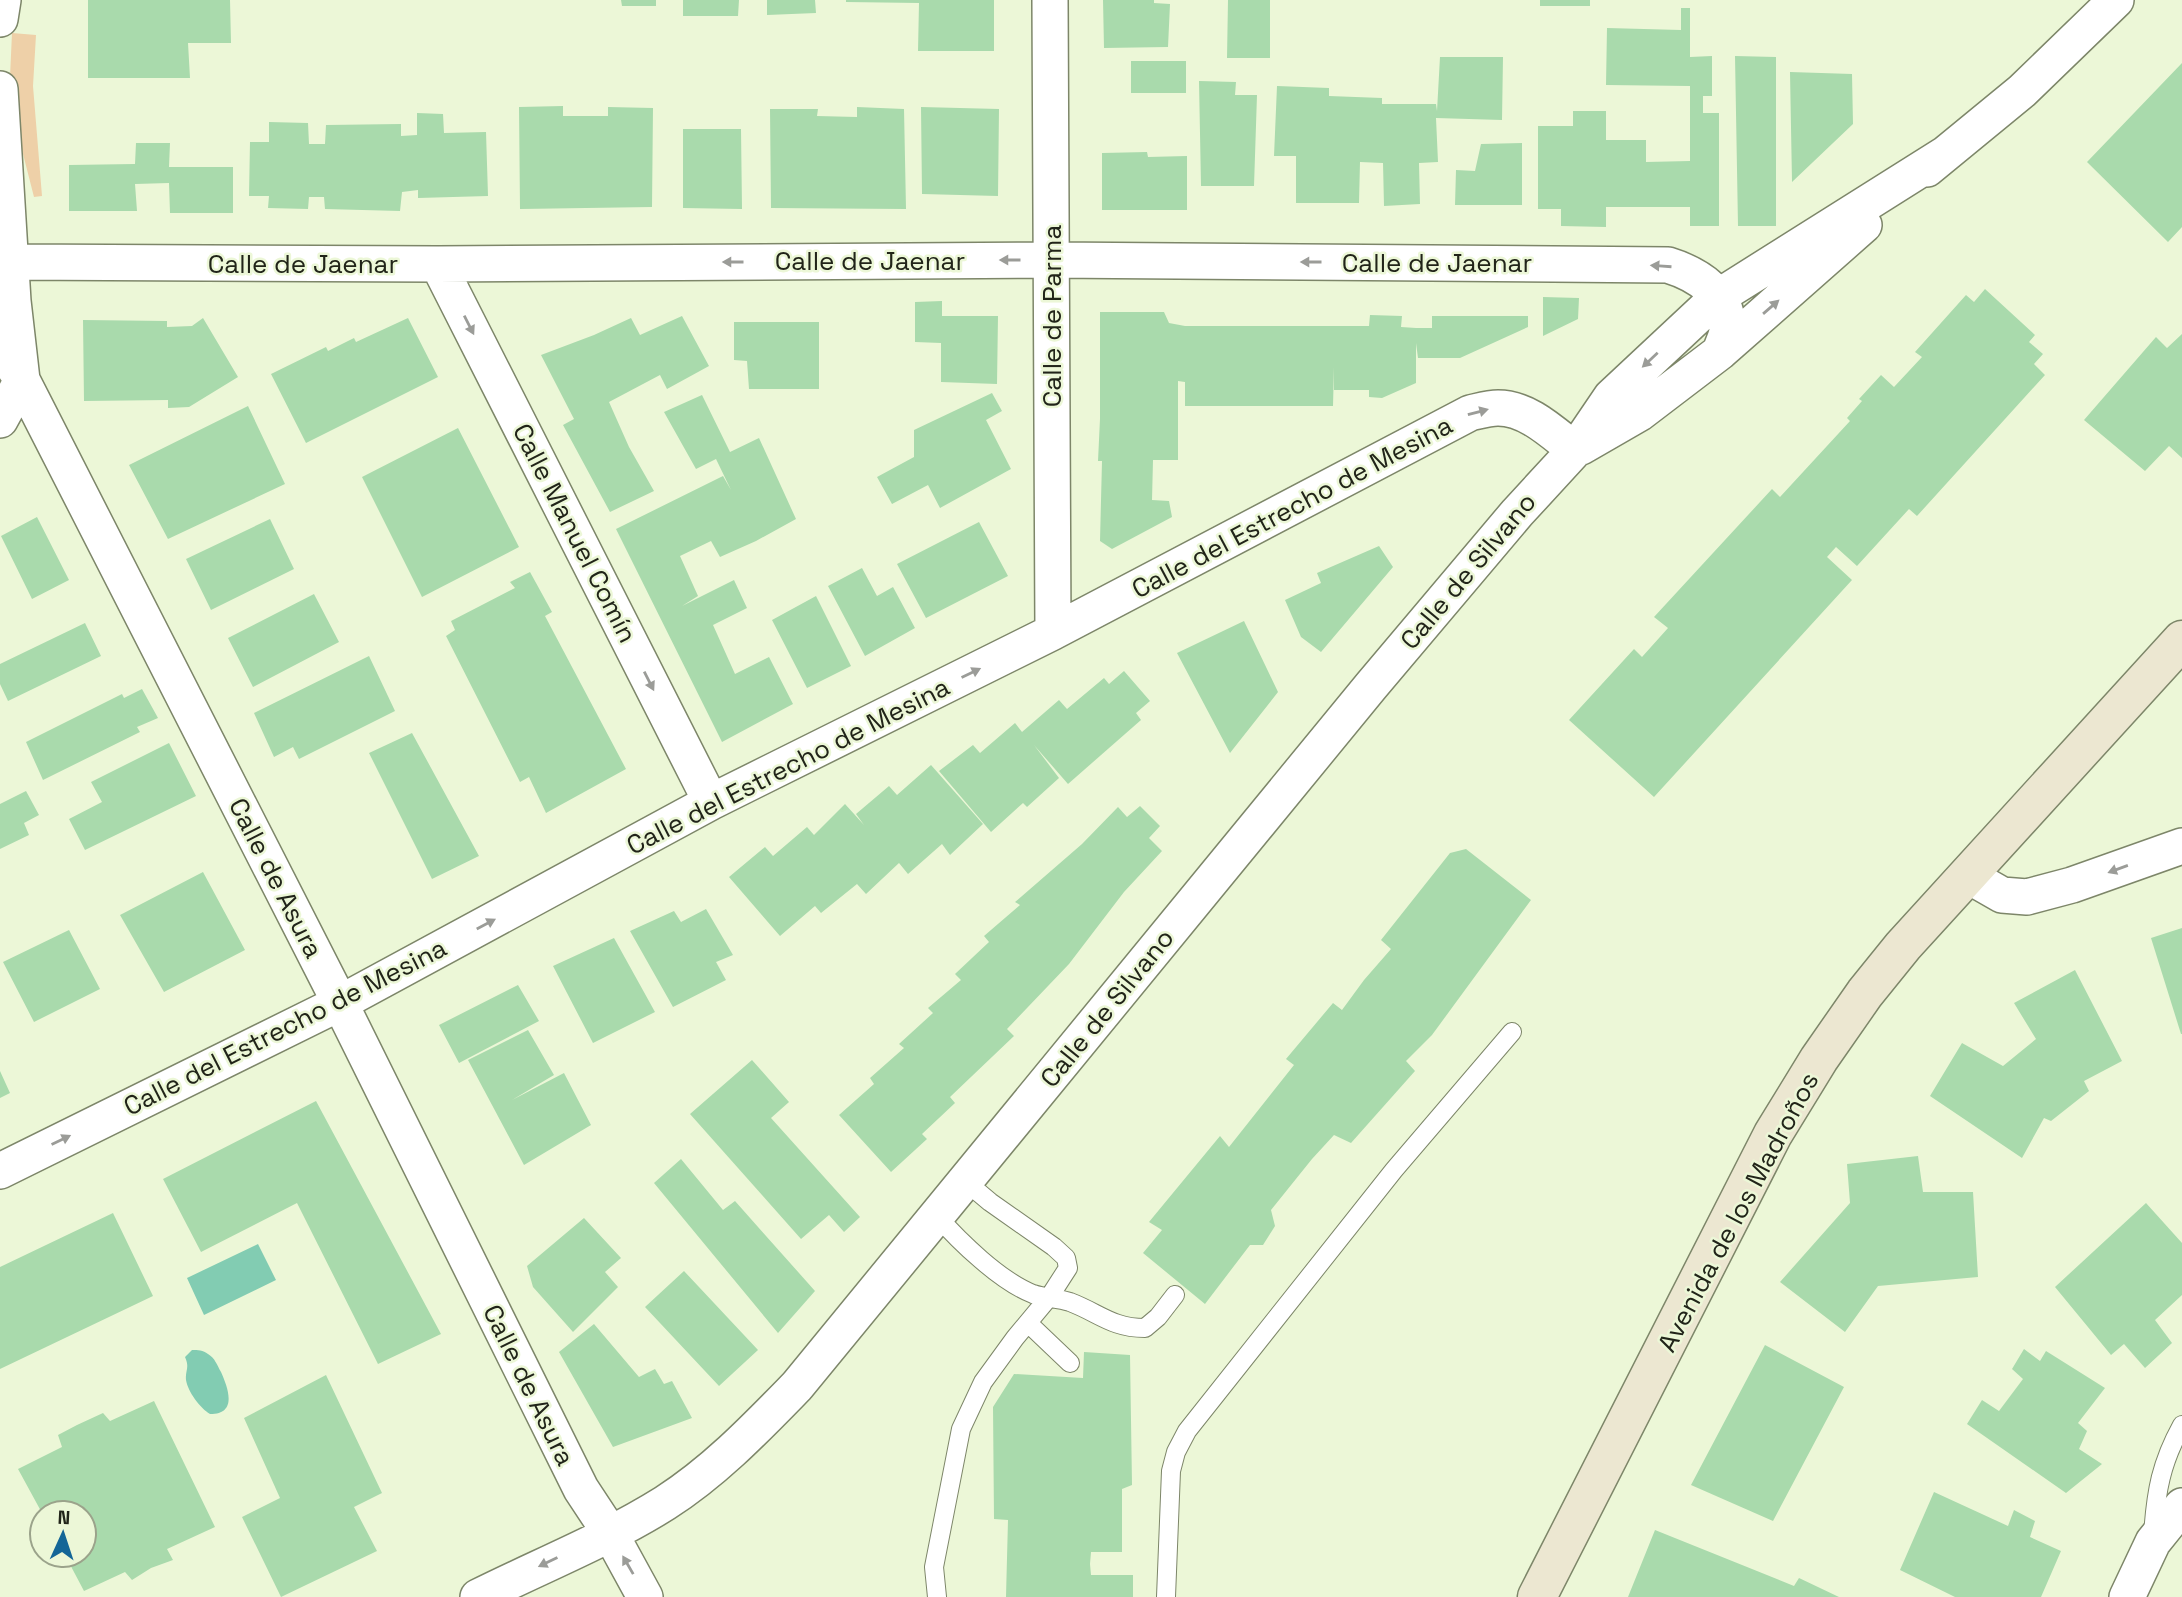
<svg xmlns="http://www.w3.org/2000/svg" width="2182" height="1597" viewBox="0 0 2182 1597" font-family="'Space Grotesk',sans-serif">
	<rect width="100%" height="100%" fill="#ecf7d7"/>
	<!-- green -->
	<path fill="#eed0a8" d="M12,33L36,35L33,86L42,196L34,197L9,99Z"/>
	<!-- water -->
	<path fill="#82ccb2" d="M258,1244L276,1280L204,1315L187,1278Z
		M192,1350C198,1350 203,1350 208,1354C215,1358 217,1365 221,1372C228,1388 238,1414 210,1414C200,1408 188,1392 186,1380C185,1370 190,1368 185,1357Z"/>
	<!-- building -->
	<path fill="#a9daac" d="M88,0H230L231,43H188L190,78H88Z
		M621,0H656V6H622Z
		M683,0H739L738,16H683Z
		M767,0H815L816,13L767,15Z
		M846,0H994V51H918L919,3L846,2Z
		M1103,0H1154V3L1170,4L1168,47L1104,48Z
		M1228,0H1270V58H1227Z
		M1540,0H1590V6H1540Z
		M1681,8H1690V57L1712,56V96H1703V113H1719V226H1690V207H1606V227L1561,226V209H1538V126H1573V111H1606V140H1646V162L1690,161V86L1606,85L1607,28L1681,30Z
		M1735,56L1776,57V226H1738Z
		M1440,57H1503L1502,120L1436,118L1438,162L1419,163L1420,204L1384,206L1383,163L1360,162L1359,203H1296V156H1274L1277,86L1329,88V96L1382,98V104H1436L1437,111Z
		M1131,61H1186V93H1131Z
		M2182,63V227L2168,242L2087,162Z
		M1790,72L1852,74L1853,124L1792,182Z
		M1199,81L1236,82L1235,95H1257L1254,186H1201Z
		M563,106V116H608V107L653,108L652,207L520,209L519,107Z
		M857,107L904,109L906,209L771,208L770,109H818L817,116L857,117Z
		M921,107L999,109L998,196L922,194Z
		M417,113L443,114L444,133L486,132L488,196L418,198V190L402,192L400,211L325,209L324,197H309L308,209L268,208L269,196H249L250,142H269V122L308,123L309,144H325L326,125L401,124V136L417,135Z
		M683,129H741L742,209L683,208Z
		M136,143H170L169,167H233V213H170L169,183L135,184L137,211H69V165L135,164Z
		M1522,143V205H1455L1456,170L1475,171L1481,144Z
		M1147,152L1148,157L1187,156V210H1102V153Z
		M1985,289L2035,335L2029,342L2043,354L2034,364L2045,375L1917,516L1909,509L1857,566L1836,547L1827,557L1852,580L1654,797L1569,720L1634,649L1642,657L1668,628L1654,617L1772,489L1780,497L1850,421L1847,418L1862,401L1859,399L1881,375L1894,387L1922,357L1915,352L1966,295L1974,302Z
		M1543,297L1579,298L1578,319L1543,336Z
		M942,301V316H998L997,384L941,382V343L915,342V302Z
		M1100,312H1164L1169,323L1185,326H1369L1370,315L1402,316L1401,327L1416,328H1432V316H1528V327L1460,358H1418L1416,343V383L1382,398L1369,397V390H1334V367L1333,406H1185V382L1178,381V460H1153L1152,500L1169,501L1172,517L1112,549L1100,541L1102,461H1098L1100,419Z
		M682,316L709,366L667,389L660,375L609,402L629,447L654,491L610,512L563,425L574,419L541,355L594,335L631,318L640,335Z
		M203,318L238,377L189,407L168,408V400L84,401L83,320L167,321V327L192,326Z
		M408,318L438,377L306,443L271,374L326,347L328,351L354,338L356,342Z
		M734,322H819V389H749L747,361L734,360Z
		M2182,334V458L2169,446L2145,471L2084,420L2156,337L2167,348Z
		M992,393L1002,411L986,420L1011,469L940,508L928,485L892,504L877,477L914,457V430Z
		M702,395L730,452L759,438L796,519L756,541L720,557L711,541L680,556L698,596L682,606L734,580L747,608L713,625L735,674L769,657L793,704L722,742L616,529L723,476L731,490L716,459L696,469L664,412Z
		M248,406L285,484L168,539L129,465Z
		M458,428L519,547L422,597L362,477Z
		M37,517L69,580L32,599L1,536Z
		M270,519L294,569L211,610L186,559Z
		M979,522L1008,576L926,618L897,564Z
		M1379,546L1393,567L1321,652L1301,637L1285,600L1321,583L1317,573Z
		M862,568L877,596L893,587L915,628L865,656L828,586Z
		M530,572L552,612L545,616L626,769L546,813L529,777L520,782L446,636L455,630L451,621L515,588L510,582Z
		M314,594L339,642L253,687L228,638Z
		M816,596L851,666L807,688L772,620Z
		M1244,621L1278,692L1230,753L1177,653Z
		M85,623L101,656L8,701L0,684V664Z
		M369,656L395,711L299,759L293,747L274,757L254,713Z
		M1124,671L1150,701L1136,713L1141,720L1068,784L1034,745L1059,778L1027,807L1023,803L991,832L939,771L973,745L980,753L1015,723L1022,732L1059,700L1067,709L1104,678L1109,684Z
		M142,689L158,718L137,727L140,732L43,780L26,742L122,694L124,698Z
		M412,733L479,856L432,879L369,753Z
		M169,743L196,796L85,850L69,819L102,802L91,782Z
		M931,765L983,824L950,855L942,844L908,874L899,863L866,894L857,884L821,913L815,906L780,936L729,877L765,847L773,856L807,827L814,835L845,804L864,825L856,814L889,786L897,795Z
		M26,791L39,815L24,823L29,835L0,849V804Z
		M1140,806L1160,826L1149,838L1162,851L1124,892L1069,964L1007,1029L1014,1036L950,1097L955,1103L922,1134L927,1139L891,1172L839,1115L874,1084L870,1078L904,1048L899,1044L933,1013L928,1008L961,980L955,974L989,942L984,936L1020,905L1015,902L1082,844L1118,807L1127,817Z
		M1466,849L1531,900L1432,1035L1406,1061L1415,1071L1351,1143L1334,1135L1312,1159L1271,1210L1275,1226L1263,1245H1250L1205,1304L1143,1253L1162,1230L1149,1222L1220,1136L1229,1147L1294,1065L1286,1059L1333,1003L1342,1010L1364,980L1391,949L1381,940L1450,853Z
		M203,872L245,950L164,992L120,915Z
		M706,909L733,955L716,962L726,980L673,1007L630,931L674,911L681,922Z
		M2182,928V1034H2181L2151,938Z
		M69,930L100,989L34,1022L3,962Z
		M614,938L655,1012L593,1043L553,966Z
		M2075,970L2122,1061L2084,1081L2089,1091L2051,1121L2044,1118L2022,1158L1930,1096L1962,1043L2003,1066L2036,1039L2014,1003Z
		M518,985L539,1021L459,1063L439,1025Z
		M528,1030L554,1075L512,1100L564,1073L591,1125L524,1165L468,1060Z
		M752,1060L789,1102L771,1118L860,1217L844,1232L829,1215L801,1239L690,1114Z
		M0,1071L10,1093L0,1098Z
		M316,1101L441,1334L378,1364L297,1203L201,1252L163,1179Z
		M1918,1156L1923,1192H1973L1978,1277L1878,1286L1845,1332L1780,1282L1850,1203L1847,1164Z
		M681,1159L723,1210L735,1201L815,1291L778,1333L654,1183Z
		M2146,1203L2182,1243V1295L2155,1320L2172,1343L2145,1368L2124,1344L2111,1355L2055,1287Z
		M113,1213L153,1296L0,1369V1267Z
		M584,1218L621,1258L605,1272L618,1287L573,1332L533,1287L527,1266Z
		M684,1271L758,1350L719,1386L645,1307Z
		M594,1324L639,1377L655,1369L664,1384L672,1381L692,1418L613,1447L559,1352Z
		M1765,1345L1844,1387L1773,1521L1691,1485Z
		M2024,1349L2040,1361L2046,1351L2105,1388L2078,1423L2087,1431L2079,1449L2102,1464L2066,1493L1967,1424L1982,1400L1999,1411L2023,1379L2012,1369Z
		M1084,1352L1130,1355L1132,1485L1122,1489V1552H1091L1090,1564L1091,1575H1133V1597H1006L1008,1520L994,1519L993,1407L1014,1374L1083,1378Z
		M326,1375L382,1493L354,1507L377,1551L281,1597L242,1517L280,1498L244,1418Z
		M154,1401L215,1527L167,1549L173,1560L151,1568L132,1580L125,1572L84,1591L65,1555H84V1513H42L18,1469L62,1447L58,1435L77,1425L103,1413L110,1421Z
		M1934,1492L2008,1526L2014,1510L2035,1521L2030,1537L2061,1551L2041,1597H1955L1900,1570Z
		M1655,1530L1794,1586L1799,1578L1839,1597H1628Z"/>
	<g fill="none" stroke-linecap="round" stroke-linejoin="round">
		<!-- lane casing -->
		<g stroke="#7d8669" stroke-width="20">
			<path id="lane" d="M936,1215C960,1242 1000,1281 1033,1294C1044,1298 1058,1298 1070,1302C1099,1313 1112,1328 1145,1328L1158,1317L1175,1295
				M1028,1323L1070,1363
				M2153,1535C2156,1491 2161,1463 2182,1425
				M937,1597L934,1567L961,1429L983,1382L1015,1338L1050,1296L1068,1268L1066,1258L1054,1247L990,1202L965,1181
				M1166,1597L1171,1471L1176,1452L1187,1431L1394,1170L1512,1032"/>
		</g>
		<!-- street casing -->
		<g stroke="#7d8669" stroke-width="38">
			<path id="street" d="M1050,0L1053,632
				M0,19L3,0
				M0,89L13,301L22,380L0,420
				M1927,169L2022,91L2116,0
				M11,262L438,264L1052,260L1668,265C1697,274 1731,294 1727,331C1726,338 1722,345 1720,352
				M438,264L711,802
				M0,346L22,380L340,1003L581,1489L610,1533L645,1597
				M1581,447L1640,413L1720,352L1864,225
				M1967,875L2002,895L2027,897L2072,885L2182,846
				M0,1171L340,1003L711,802L1053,632L1470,413C1479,411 1489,408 1498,408C1528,408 1553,433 1575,450
				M478,1597C540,1566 606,1540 665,1503C715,1471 756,1428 797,1386L1371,686L1517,513L1575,450L1611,397L1718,297L1945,154
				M2127,1597L2153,1542L2182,1506"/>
		</g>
		<!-- secondary casing -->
		<g stroke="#7d8669" stroke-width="41">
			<path id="secondary" d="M1537,1597L1773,1134L1819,1059L1865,993L1903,946L2182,640"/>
		</g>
		<!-- lane -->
		<use href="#lane" stroke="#fff" stroke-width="18"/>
		<!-- street -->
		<use href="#street" stroke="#fff" stroke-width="35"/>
		<!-- secondary -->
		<use href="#secondary" stroke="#ece7d1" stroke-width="38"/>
	</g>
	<!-- one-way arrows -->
	<defs><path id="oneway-solid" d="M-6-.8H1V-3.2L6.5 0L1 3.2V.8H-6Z" transform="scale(1.75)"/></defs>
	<g fill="#9b9c98">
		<use href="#oneway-solid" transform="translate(1010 260) rotate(180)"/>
		<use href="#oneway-solid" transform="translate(733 262) rotate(180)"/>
		<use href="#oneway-solid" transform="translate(1311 262) rotate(-180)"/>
		<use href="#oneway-solid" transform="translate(1661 266) rotate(-176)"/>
		<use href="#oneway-solid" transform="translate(1771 307) rotate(-41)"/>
		<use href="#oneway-solid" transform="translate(469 325) rotate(63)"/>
		<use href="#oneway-solid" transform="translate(1650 360) rotate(137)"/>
		<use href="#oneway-solid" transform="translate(1478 412) rotate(-15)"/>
		<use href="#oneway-solid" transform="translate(971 673) rotate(-26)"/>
		<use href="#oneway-solid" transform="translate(649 681) rotate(63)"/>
		<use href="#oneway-solid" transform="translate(2118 869) rotate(160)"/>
		<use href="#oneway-solid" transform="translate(486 924) rotate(-28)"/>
		<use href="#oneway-solid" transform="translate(61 1140) rotate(-26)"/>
		<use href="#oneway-solid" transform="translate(548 1562) rotate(154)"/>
		<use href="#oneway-solid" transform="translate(628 1565) rotate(-120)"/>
	</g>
	<g text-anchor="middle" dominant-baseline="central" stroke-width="5" stroke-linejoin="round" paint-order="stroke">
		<!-- street labels -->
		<g font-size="26" fill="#212419" stroke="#ecf7d7">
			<text x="870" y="261">Calle de Jaenar</text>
			<text x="1437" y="263">Calle de Jaenar</text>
			<text x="303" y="264">Calle de Jaenar</text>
			<text transform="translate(1052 316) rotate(-90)">Calle de Parma</text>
			<text transform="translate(1292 507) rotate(-28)">Calle del Estrecho de Mesina</text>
			<text transform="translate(575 533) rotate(63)">Calle Manuel Comín</text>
			<text transform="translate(1468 571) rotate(-50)">Calle de Silvano</text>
			<text transform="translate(788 766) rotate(-27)">Calle del Estrecho de Mesina</text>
			<text transform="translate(276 878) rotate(63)">Calle de Asura</text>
			<text transform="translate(1107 1008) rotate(-51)">Calle de Silvano</text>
			<text transform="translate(285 1027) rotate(-27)">Calle del Estrecho de Mesina</text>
			<text transform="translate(1738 1212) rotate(-62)">Avenida de los Madroños</text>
			<text transform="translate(529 1385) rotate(64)">Calle de Asura</text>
		</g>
	</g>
	<!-- north arrow -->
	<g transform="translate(63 1534) rotate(3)"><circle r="33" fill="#ecf7d7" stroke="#9ba38b" stroke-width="2"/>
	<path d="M0-5L12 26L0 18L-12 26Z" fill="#146697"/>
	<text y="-10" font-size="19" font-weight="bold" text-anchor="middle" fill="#212419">N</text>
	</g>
</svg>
